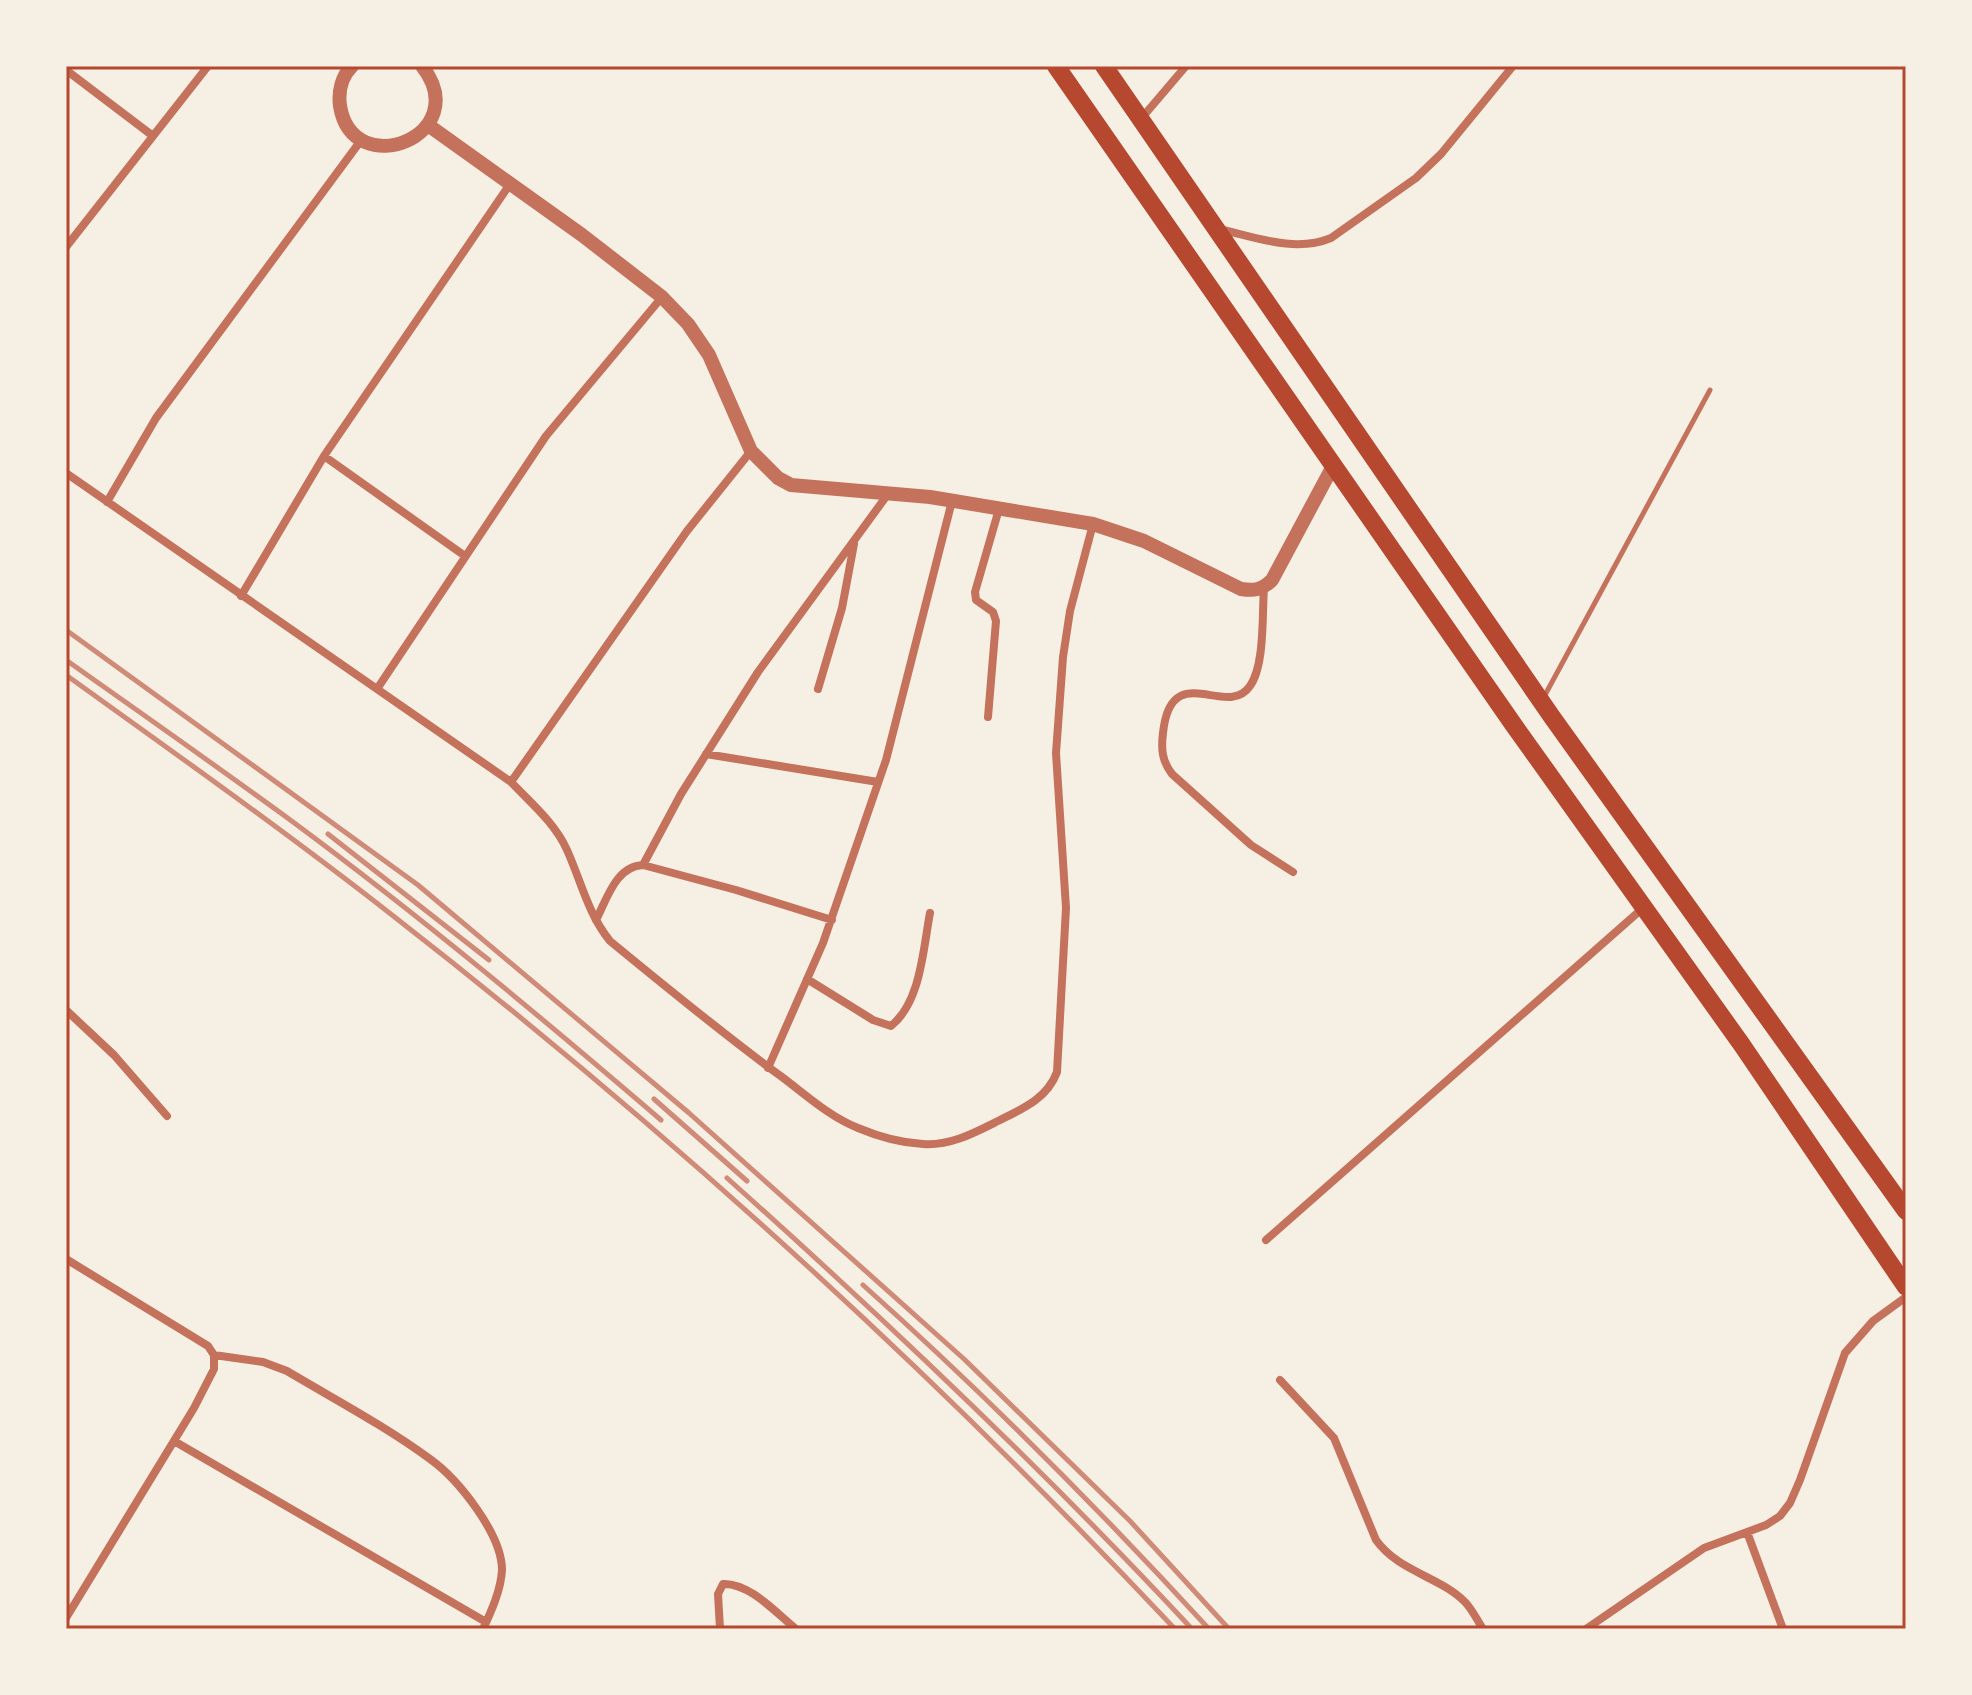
<svg xmlns="http://www.w3.org/2000/svg" width="1972" height="1695" viewBox="0 0 1972 1695" font-family="Poppins,sans-serif">
	<rect width="100%" height="100%" fill="#f6efe4"/>
	<g fill="none" stroke-linecap="round" stroke-linejoin="round">
		<!-- service -->
		<path stroke="#c5725c" stroke-width="5" d="M1545,695L1710,390"/>
		<!-- minor -->
		<path stroke="#c5725c" stroke-width="8" d="M66,70L153,136
			M1140,120L1186,66
			M1219,229C1255,237 1295,253 1331,238L1416,178L1441,154L1513,66
			M66,247L208,66
			M324,456L465,556
			M66,473L511,782C531,803 555,823 567,850C581,881 588,914 610,941C666,987 723,1034 782,1077C806,1095 830,1117 858,1128C877,1136 902,1143 923,1144C950,1146 974,1133 998,1121C1022,1109 1047,1099 1057,1072L1066,908L1056,753L1063,657L1070,611L1093,524
			M107,502L156,418L362,139
			M1264,588C1262,614 1265,665 1250,686C1227,720 1171,657 1163,733C1161,749 1162,761 1172,774L1251,845L1293,872
			M241,596L324,456L510,184
			M377,689L546,436L662,297
			M818,689L842,608L854,544
			M988,717L996,621L993,612L976,600L975,592L999,509
			M706,754L878,782
			M511,782L687,531L751,451
			M643,865L681,794L758,672L888,494
			M596,920C607,899 616,866 643,865L736,890L832,920
			M807,979L873,1020L891,1026C921,1002 923,949 930,913
			M66,1010L114,1055L167,1116
			M768,1068L823,943L886,760L952,501
			M1266,1240L1643,908
			M66,1259L208,1346L214,1355V1369L194,1408L66,1618
			M214,1355L263,1362L287,1371C334,1399 385,1426 430,1459C458,1479 502,1534 502,1570C501,1590 491,1612 483,1629
			M1280,1380L1334,1438L1376,1540C1399,1572 1439,1576 1465,1602C1472,1609 1477,1620 1483,1629
			M174,1441L486,1622
			M1747,1532L1783,1629
			M720,1629L718,1594L723,1584C750,1583 776,1613 796,1629
			M1586,1629L1704,1548L1766,1525L1780,1516L1790,1503L1800,1480L1845,1353L1873,1321L1906,1297"/>
		<!-- tertiary -->
		<path stroke="#c5725c" stroke-width="14" d="M352,66C342,76 338,91 340,106C353,184 476,135 422,66
			M428,125L582,235L662,297L688,324L709,355L751,451L778,478L791,485L930,497L1093,524L1144,541L1241,589C1254,591 1262,590 1272,580L1333,466"/>
		<!-- trunk -->
		<path stroke="#b5482f" stroke-width="18" d="M1056,66L1513,724L1742,1045L1906,1287
			M1104,66L1552,717L1906,1211"/>
		<!-- rail -->
		<path stroke="#cf8b77" stroke-width="5" d="M66,630L418,885L689,1113L964,1359L1130,1521L1229,1629
			M66,660C142,714 218,767 293,822C420,916 541,1017 661,1120
			M66,675C176,754 286,832 392,915C671,1132 933,1372 1175,1629
			M328,834L489,960
			M654,1099L747,1181
			M727,1178C888,1322 1045,1471 1192,1629
			M863,1285C985,1394 1099,1509 1209,1629"/>
	</g>
	<!-- border -->
	<rect width="1972" height="1695" fill="none" stroke="#f6efe4" stroke-width="136"/>
	<rect x="68" y="68" width="1836" height="1559" fill="none" stroke="#b5482f" stroke-width="3"/>
</svg>
